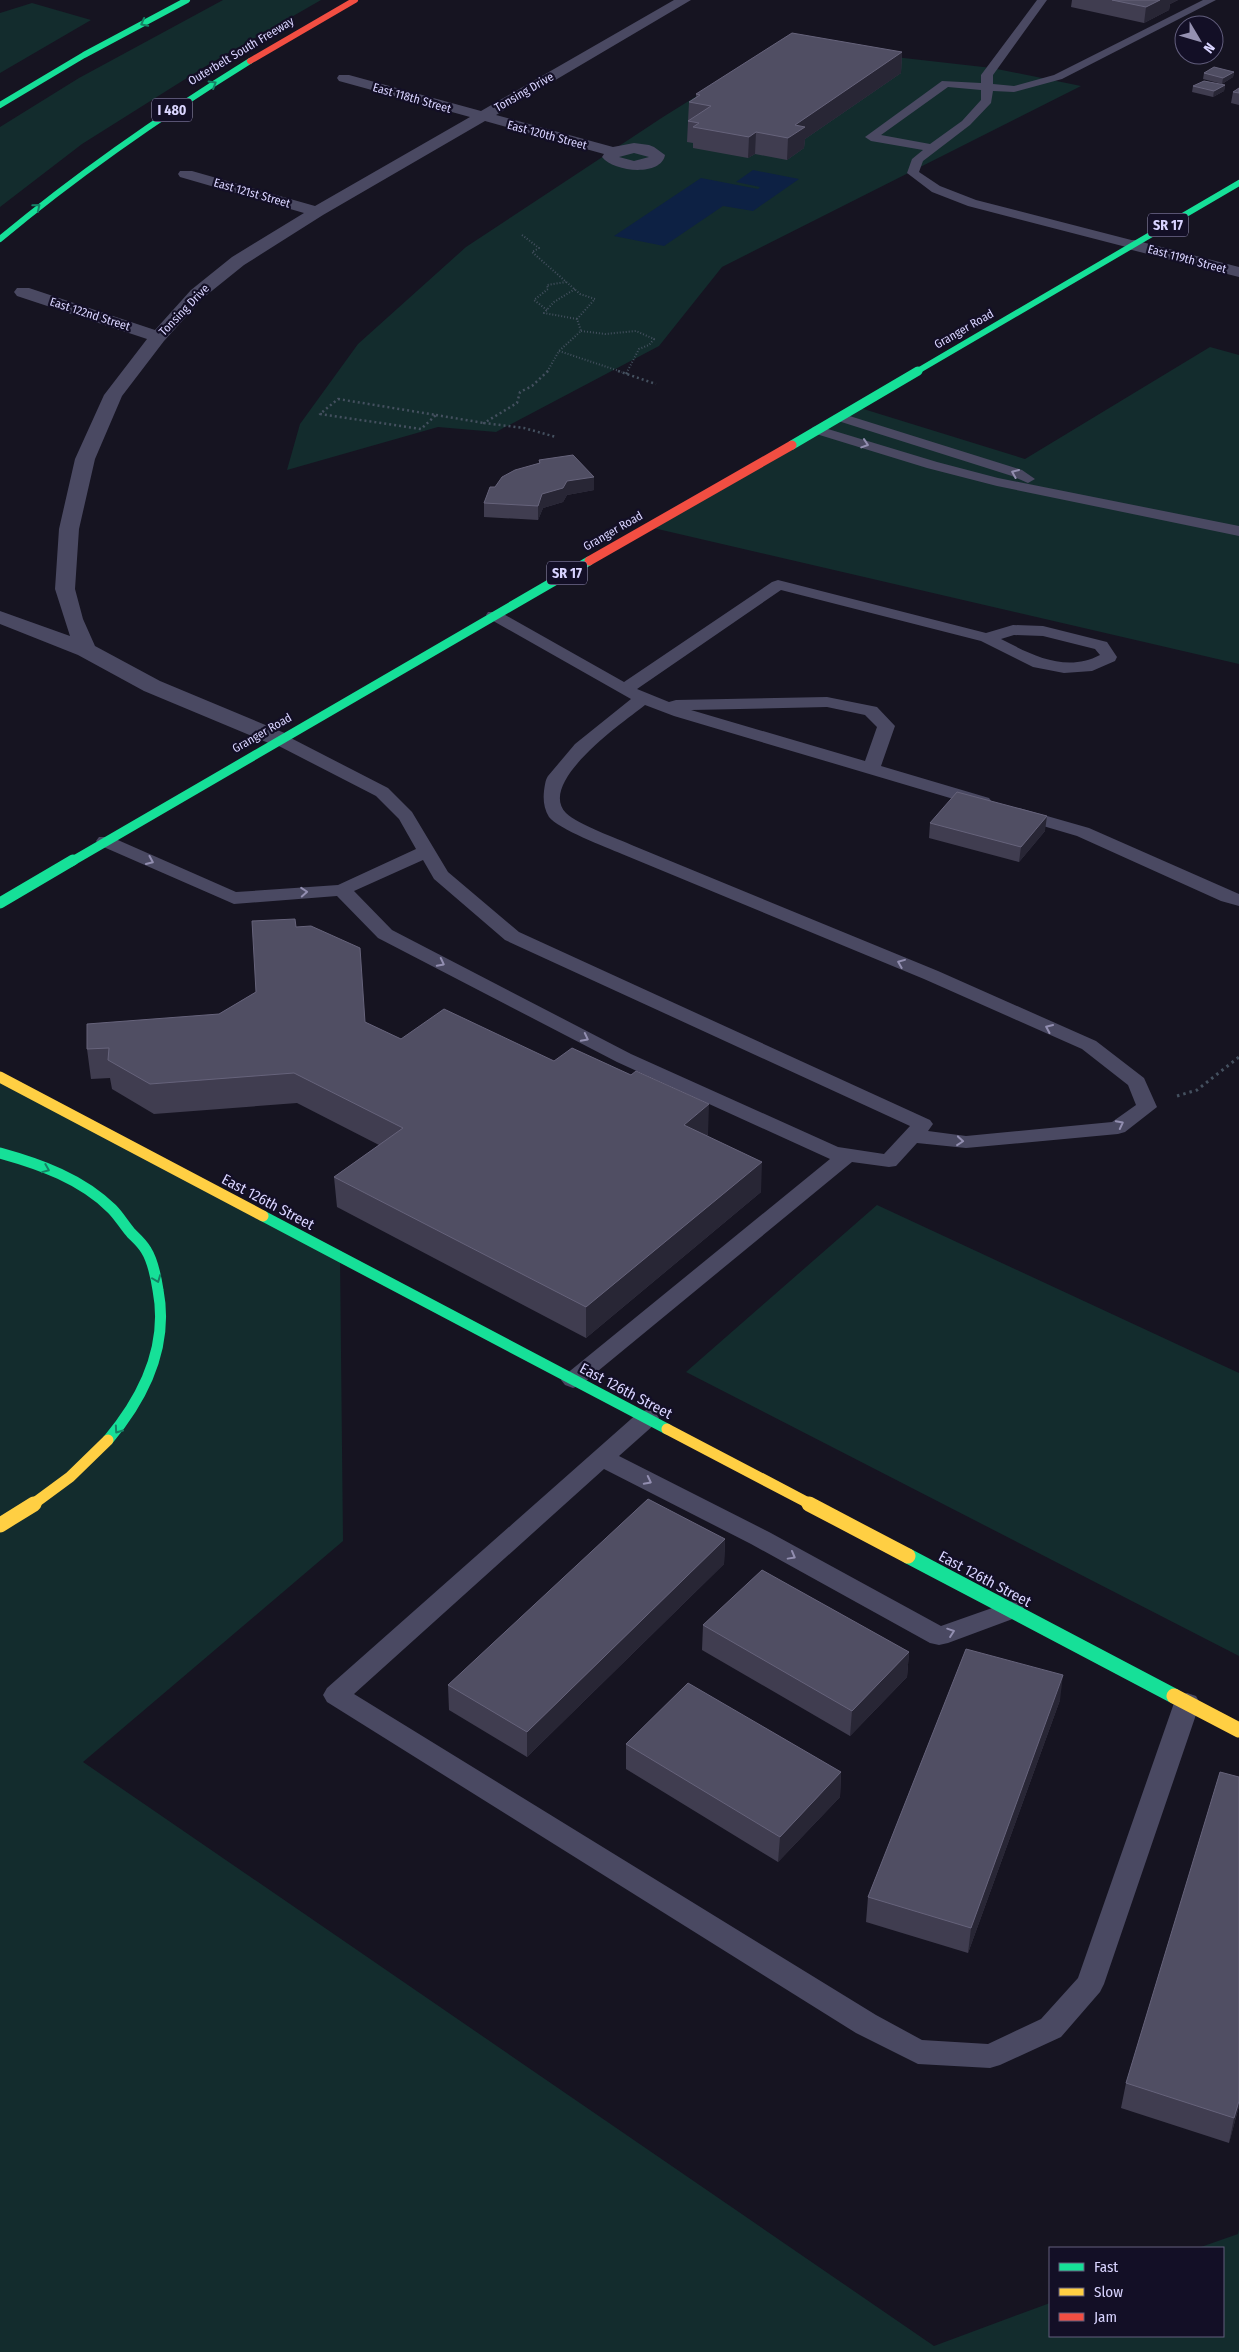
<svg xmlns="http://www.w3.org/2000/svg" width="1239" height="2352" viewBox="0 0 1239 2352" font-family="'Fira Sans Condensed',sans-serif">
	<rect width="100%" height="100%" fill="#161421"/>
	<!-- green -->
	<path fill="#132c2d" d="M223,0H321L206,66L82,144L0,207V127L79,78Z
		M32,3L91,20L0,73V13Z
		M780,44L992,68L1081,86L722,267L659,346L496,432L438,427L287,470L300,424L358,344L466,247L663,117Z
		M1210,347L1239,355V664L649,527L857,407L1025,459Z
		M0,1077L340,1256L343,1541L83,1762L934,2346L1050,2303V2336H1223V2248H1198L1238,2234L1239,2229V2352H0Z
		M877,1205L1239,1373V1656L686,1372Z"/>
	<!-- water -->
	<path fill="#0d2144" d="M753,170L799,179L753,211L723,206L664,246L614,236L701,178L758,189L760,187L736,182Z"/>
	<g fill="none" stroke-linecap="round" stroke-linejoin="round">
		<!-- path-far2 -->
		<path stroke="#44505f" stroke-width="2" stroke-dasharray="1 2" stroke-linecap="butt" d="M522,235L539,248L532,252L580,294L595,299L577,319L581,331L559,351L547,372
			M575,289L554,302L544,313L577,319
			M547,310L534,300L548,289L547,285L566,282
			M581,331L605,334L636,331L654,339L649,345L639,349L627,372
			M559,351L622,372"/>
		<!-- path-far1 -->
		<path stroke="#44505f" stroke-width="2.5" stroke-dasharray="2 3" stroke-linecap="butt" d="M548,371L532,386L520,392L517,403L484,423L524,428L556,437
			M618,371L656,384
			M626,374L628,371
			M338,399L436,415L421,429L320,414Z
			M436,415L484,423"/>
		<!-- path -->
		<path stroke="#44505f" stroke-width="3" stroke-dasharray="2.5 4" stroke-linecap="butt" d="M1177,1096L1197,1090L1239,1057"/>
		<!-- lane -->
		<path fill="#4a4962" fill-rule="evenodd" d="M1037,0H1047L993,75V84L1014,86L1054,75L1203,0H1216L1062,79L1014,92L993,91L991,103L970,125L923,161L919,172L940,186L976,200L1139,242L1140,245L1139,248L1134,249L968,206L932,192L907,173L912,159L923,150L871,141L865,137L942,81L981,83V75ZM948,87L981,90V100L962,121L930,144L881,135Z
			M840,413L1022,470L1035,479L1028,483L1012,476L835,420L833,417Z
			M818,426L937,462L998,478L1239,526V536L997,486L927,468L813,433L811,430L813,427Z
			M778,580L986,633L1013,625L1043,626L1107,642L1117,657L1115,661L1092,671L1064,673L1033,667L981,641L781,590L637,689L669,702L676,700L827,697L877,707L895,726L881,766L989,798L992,802L989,806H977L674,716L645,705C625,721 536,782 566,813C578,825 617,838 634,846L938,971L1096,1041L1144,1078L1157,1107L1125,1132L1118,1134L966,1148L917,1143L896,1166L889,1167L852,1162L581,1385L573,1388L565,1385L561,1380L565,1375L830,1159L617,1062L378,938L337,896L234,904L99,845L96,841L99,837H111L236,892L338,885L416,849L399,819L376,796L273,743L270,739L273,735H285L388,788L412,812L448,872L519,932L930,1120L933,1124L928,1131L966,1136L1112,1122L1136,1105L1128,1085L1082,1049L924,979L622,854C606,847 558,829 549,817C544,809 543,800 544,791C545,785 545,781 548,776L575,744L631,699L488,618L486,615L488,612H500L624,682L772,582ZM1014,635L1043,636L1095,649L1100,655C1066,673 1032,655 1001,639ZM827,707L865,715L877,727L865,761L691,710ZM423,860L434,879L505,940L910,1126L884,1154L838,1147L631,1054L392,930L354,891Z
			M1019,808L1089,828L1239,894V906L1221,901L1077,836L1013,817L1010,813L1013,809Z
			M647,1410L655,1412L659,1418L655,1424L619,1456L769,1532L941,1626L1012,1601L1021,1604L1025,1610L1021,1616L948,1643L939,1645L930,1643L751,1544L604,1469L354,1694L876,2015L922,2040L988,2044L1041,2019L1078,1978L1174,1703L1178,1696L1187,1693L1196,1696L1200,1703L1104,1984L1100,1992L1061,2037L1000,2065L990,2068L918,2064L856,2033L327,1702L323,1695L327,1688L639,1412Z"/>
		<!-- street -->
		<path fill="#4a4962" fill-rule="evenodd" d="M674,0H691L496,115L613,147L634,143L649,145L654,147L665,155C661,177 613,172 602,157L604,154L485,121L323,215L244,265L203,298L164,341L122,396L95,459L79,529L75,589L83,619L95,646L160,681L287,734L290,739L287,744L279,746L271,744L144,691L78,655L0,624V611L70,636L55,589L59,529L75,459L104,395L147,339L17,296L14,292L17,288H29L155,330L191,290L232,257L304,213L180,177L178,174L180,171H192L315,206L470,117L339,81L337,78L339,75H349L481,111ZM634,153L649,157L634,161L619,157Z
			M1134,240L1239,267V277L1128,249L1126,245L1128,241Z"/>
		<!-- fast-far3 -->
		<path stroke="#16e098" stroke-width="6" d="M0,105L84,55L187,0
			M0,239C79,173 163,115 250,61
			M916,372L1239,183"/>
		<!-- fast-far2 -->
		<path stroke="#16e098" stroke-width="9" d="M792,445L918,371
			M71,862L589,561"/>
		<!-- fast-far1 -->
		<path stroke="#16e098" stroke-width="11" d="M0,903L73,860
			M0,1153C40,1164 82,1179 112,1209C119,1216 124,1225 131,1233C136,1238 142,1243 146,1250C153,1261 156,1277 158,1290C169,1347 144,1397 108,1440
			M263,1216L667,1429"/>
		<!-- fast -->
		<path stroke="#16e098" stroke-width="15" d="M908,1556L1174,1696"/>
		<!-- slow-far1 -->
		<path stroke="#ffcf43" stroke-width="11" d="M0,1077L263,1216
			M667,1429L812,1505
			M32,1505L70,1477L108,1440"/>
		<!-- slow -->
		<path stroke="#ffcf43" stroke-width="15" d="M809,1504L908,1556
			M0,1525L34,1504
			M1174,1696L1239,1730"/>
		<!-- jam-far1 -->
		<path stroke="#f24e42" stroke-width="6" d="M250,61L355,0"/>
		<!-- jam -->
		<path stroke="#f24e42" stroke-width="9" d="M589,561L792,445"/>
	</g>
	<!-- wall -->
	<path fill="#403d50" d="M1072,0H1178L1170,4L1169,10L1144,23L1071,7Z
		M902,52L901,73L805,139L804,148L787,160L755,154L748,158L693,148V143L687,142L689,102L696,97V94Z
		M1234,72L1233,77L1222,84L1203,79L1204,73Z
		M1225,85L1224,91L1213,97L1192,92L1193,86Z
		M1239,88V105L1231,103L1233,92Z
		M539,460L594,490L567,495L563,502L543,508L538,520L484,517V503L495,487L539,463Z
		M930,823L1045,831L1019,862L929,838Z
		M296,927L365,1022L401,1039L708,1134L707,1136L761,1192L586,1338L337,1207L334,1177L379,1145L297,1103L154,1114L112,1089L110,1078L91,1079L87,1049L219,1014L256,992Z
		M725,1539L724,1564L527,1757L449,1710L448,1685Z
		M703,1625L909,1652L907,1677L850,1736L702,1650Z
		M1060,1700L968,1953L866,1922L868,1897Z
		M626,1744L841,1772L840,1797L778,1862L626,1769Z
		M1239,1777V2106L1229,2143L1121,2108L1126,2083Z"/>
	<!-- shaded-wall -->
	<path fill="#282635" d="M1157,0H1178L1170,4L1169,10L1144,23L1146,7Z
		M902,52L901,73L805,139L804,148L787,160L788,138L795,125Z
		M1234,72L1233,77L1222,84L1223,78Z
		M1225,85L1224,91L1213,97L1214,91Z
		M756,132L755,154L748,158L749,137Z
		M594,477V490L567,495L563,502L543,508L538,520V506L542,494L567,481Z
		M1047,816L1045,831L1019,862L1021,847Z
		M709,1104L708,1134L683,1155L684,1125Z
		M762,1162L761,1192L586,1338V1307Z
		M725,1539L724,1564L527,1757V1732Z
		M909,1652L907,1677L850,1736L852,1711Z
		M1063,1675L1060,1700L968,1953L971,1928Z
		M841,1772L840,1797L778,1862L780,1837Z
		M1239,2101V2106L1229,2143L1234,2118Z"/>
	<!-- building -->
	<path fill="#504e63" stroke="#66637b" d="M1112,0H1160L1146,7Z
		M792,33L902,52L795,125L805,127L788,138L756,132L749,137L693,127L699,123L688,121L711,106L689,102L700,95L696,94Z
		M1214,67L1234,72L1223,78L1204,73Z
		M1204,81L1225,85L1214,91L1193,86Z
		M1239,88V93L1233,92Z
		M573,455L594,477L567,481L563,488L542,494L538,506L484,503L490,487H495L502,477L515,470L540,463L539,460Z
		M957,792L1047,816L1021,847L930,823Z
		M295,919L296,927L311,926L360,948L365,1022L401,1039L444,1009L554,1061L572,1048L631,1075L636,1071L709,1104L684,1125L762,1162L586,1307L334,1177L403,1128L294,1073L150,1084L108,1060L109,1048L87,1049V1024L219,1014L256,992L252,921Z
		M648,1499L725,1539L527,1732L448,1685Z
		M762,1570L909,1652L852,1711L703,1625Z
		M966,1649L1063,1675L971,1928L868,1897Z
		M688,1683L841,1772L780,1837L626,1744Z
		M1220,1772L1239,1777V2101L1234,2118L1126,2083Z"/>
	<!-- one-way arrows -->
	<defs><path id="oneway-chevron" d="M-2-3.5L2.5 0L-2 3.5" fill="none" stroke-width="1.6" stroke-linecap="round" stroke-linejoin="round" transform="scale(1.25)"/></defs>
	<g stroke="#158265">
		<use href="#oneway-chevron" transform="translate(144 23) rotate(152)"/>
		<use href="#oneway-chevron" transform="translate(213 84) rotate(-31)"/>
		<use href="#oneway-chevron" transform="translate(37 207) rotate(-39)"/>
		<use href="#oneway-chevron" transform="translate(46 1169) rotate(22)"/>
		<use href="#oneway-chevron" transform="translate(157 1279) rotate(69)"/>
		<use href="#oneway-chevron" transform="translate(118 1430) rotate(125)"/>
	</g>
	<g stroke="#928eb0">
		<use href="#oneway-chevron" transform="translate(865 444) rotate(18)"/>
		<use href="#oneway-chevron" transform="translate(1015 473) rotate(-157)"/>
		<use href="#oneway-chevron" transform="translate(150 861) rotate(24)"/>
		<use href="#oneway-chevron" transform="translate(304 892) rotate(-4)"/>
		<use href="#oneway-chevron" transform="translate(441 963) rotate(27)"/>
		<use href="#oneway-chevron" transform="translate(901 963) rotate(-158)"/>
		<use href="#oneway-chevron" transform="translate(1049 1028) rotate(-156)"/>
		<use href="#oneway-chevron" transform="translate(585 1038) rotate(27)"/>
		<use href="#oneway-chevron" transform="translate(1120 1124) rotate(-27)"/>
		<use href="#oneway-chevron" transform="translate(960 1141) rotate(5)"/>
		<use href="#oneway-chevron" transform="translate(648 1481) rotate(27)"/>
		<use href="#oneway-chevron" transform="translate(792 1556) rotate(29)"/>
		<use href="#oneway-chevron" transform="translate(951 1632) rotate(-19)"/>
	</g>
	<g text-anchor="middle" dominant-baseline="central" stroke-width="4.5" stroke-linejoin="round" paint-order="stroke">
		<!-- far-street labels -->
		<g font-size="12" fill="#d9d4ff" stroke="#130f26">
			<text transform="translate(241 51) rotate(-31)">Outerbelt South Freeway</text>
			<text transform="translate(524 92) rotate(-30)">Tonsing Drive</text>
			<text transform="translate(412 98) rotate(16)">East 118th Street</text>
			<text transform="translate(547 135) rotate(15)">East 120th Street</text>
			<text transform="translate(252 193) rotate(16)">East 121st Street</text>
			<text transform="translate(1187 259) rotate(15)">East 119th Street</text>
			<text transform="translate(184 310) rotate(-46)">Tonsing Drive</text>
			<text transform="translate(90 314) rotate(18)">East 122nd Street</text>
			<text transform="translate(964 329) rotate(-30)">Granger Road</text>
			<text transform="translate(613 531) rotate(-30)">Granger Road</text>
			<text transform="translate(262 733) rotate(-30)">Granger Road</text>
		</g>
		<!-- shield labels -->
		<g fill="#130f26" stroke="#9e99be" stroke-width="1">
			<rect x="152" y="98.5" width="40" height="23" rx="4"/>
			<rect x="1148" y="213.5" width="40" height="23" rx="4"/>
			<rect x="547" y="561.5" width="40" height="23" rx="4"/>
		</g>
		<g font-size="14" font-weight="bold" fill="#d9d4ff">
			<text x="172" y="110">I 480</text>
			<text x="1168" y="225">SR 17</text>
			<text x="567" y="573">SR 17</text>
		</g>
		<!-- street labels -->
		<g font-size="15" fill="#d9d4ff" stroke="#130f26">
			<text transform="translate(268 1202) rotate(28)">East 126th Street</text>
			<text transform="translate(626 1391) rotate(28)">East 126th Street</text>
			<text transform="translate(985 1579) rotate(28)">East 126th Street</text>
		</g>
	</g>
	<!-- legend -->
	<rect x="1049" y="2247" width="175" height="90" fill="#130f26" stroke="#625e7d"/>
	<rect x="1059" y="2263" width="25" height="8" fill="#16e098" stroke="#625e7d"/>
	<text x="1094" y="2272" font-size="15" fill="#d9d4ff">Fast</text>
	<rect x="1059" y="2288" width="25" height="8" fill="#ffcf43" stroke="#625e7d"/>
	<text x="1094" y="2297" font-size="15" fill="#d9d4ff">Slow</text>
	<rect x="1059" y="2313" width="25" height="8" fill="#f24e42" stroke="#625e7d"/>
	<text x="1094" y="2322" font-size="15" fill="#d9d4ff">Jam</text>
	<!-- north arrow -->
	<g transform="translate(1199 40) rotate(128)"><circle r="24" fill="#130f26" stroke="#625e7d"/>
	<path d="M0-4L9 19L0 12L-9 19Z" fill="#9591b1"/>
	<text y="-8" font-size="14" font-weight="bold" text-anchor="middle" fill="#d9d4ff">N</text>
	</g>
</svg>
